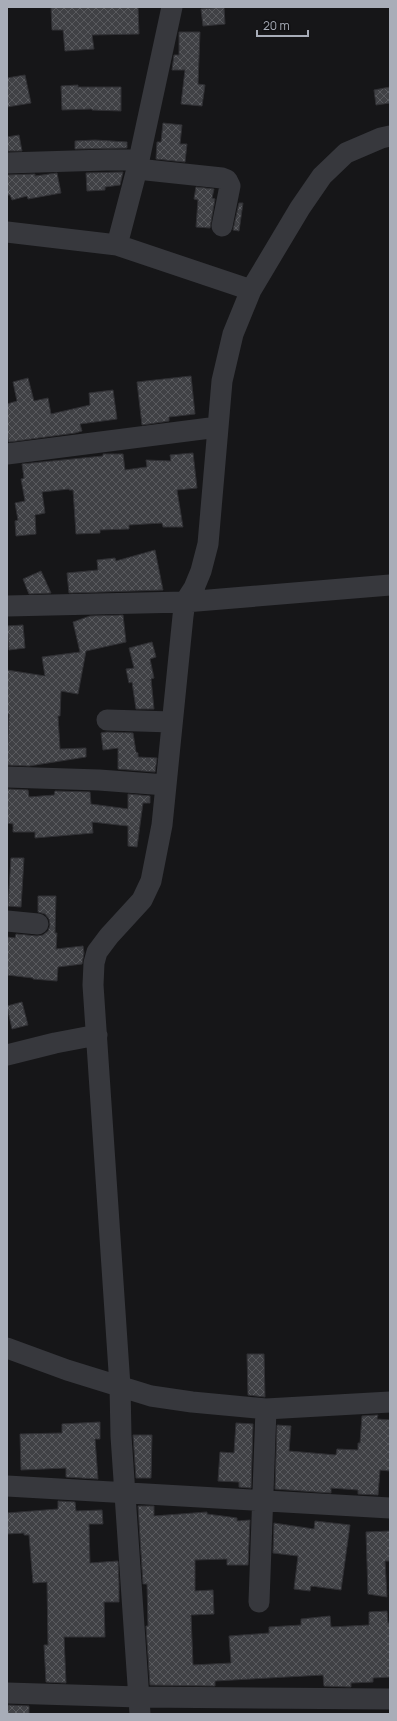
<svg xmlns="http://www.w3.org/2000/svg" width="397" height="1721" viewBox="0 0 397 1721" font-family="Manrope,sans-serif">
	<defs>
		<pattern id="building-cross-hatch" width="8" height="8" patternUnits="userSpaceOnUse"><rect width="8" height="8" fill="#404145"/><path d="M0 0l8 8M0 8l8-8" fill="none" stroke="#595a5e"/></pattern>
	</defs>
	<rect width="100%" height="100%" fill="#161618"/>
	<!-- building -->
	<path fill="url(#building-cross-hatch)" stroke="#303034" d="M51,7H138L139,34L92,35L94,49L65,51L63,30H52Z
		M224,7L225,24L203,26L201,9Z
		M179,32H200L198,84L205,85L202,106L181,104L185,70H172L174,55H179Z
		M25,75L31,103L7,107V78Z
		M78,85V87H121V111L92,110V109L62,110L61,86Z
		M390,87V103L376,105L374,90Z
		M163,123L182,125L180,144H187L185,162L156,159L157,142H161Z
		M19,135L22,151H7V137Z
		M95,140L127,142V148L75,149V141Z
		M123,172L120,185L105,187V190L87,191L86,173Z
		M57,173L61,193L28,199L27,196L12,200L10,195H7V175L35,174V176Z
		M196,187L214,189L212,198L215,199L210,228L196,227L198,200L194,199Z
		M239,203H243L239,231L233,230Z
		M191,376L195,414L169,417V421L142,425L137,382Z
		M28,378L34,401L48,398L51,414L90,405L89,393L113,390L117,419L80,424L82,431L75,433L9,442L7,435V404L17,401L13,382Z
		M193,453L197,488L177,490L183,527H163L162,523L129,525V529L100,530V533L76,534L73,490H69V489L42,492L45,513L35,515L36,534L16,536L15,521L18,520L15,503L25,501L21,479L24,478L22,464L103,456V454H123L125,470L147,467L146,460L171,461L170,455Z
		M155,550L163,590L69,593L67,573L98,570L97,560L115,558L116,561Z
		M41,571L51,593L29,594L23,579Z
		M123,615L126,642L86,651L78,694L61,691L60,716H58L60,749L86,748V757L29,766L7,765L9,714H7V670L45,676L42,657L80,652L73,622L90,616Z
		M23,625L25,648L9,650L7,626Z
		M152,642L156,657L150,659L154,678L151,679L154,709H136L132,682L129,683L126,669L134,668L129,648Z
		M107,732L133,733L136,752L138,753V757L157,758L155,772L118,769V748L103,750L101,733Z
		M7,789L28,790L29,797L54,795L55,791L90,792L91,804L128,809V794L150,796V803H143L137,847L128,846V826L92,822L93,833L35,838V832H13V824L7,823Z
		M11,858H24L21,907L8,906Z
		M38,896H56L55,933H57L56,949L83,946L84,953L82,964L58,967L57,981L33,979V978L7,975V937L15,938L16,934L37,936L43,935L48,931L50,925L49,919L45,914L38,912Z
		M22,1002L28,1025L12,1029L7,1006Z
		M247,1354H264L265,1397L248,1395Z
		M378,1415L377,1419L390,1420V1471L380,1470L378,1495L358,1494V1490L331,1488V1493L275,1489L277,1425L291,1426L289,1451L336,1455L337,1449L358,1450V1443H360L362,1416Z
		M100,1422V1439H95L98,1479L66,1477V1468L21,1470L20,1434L62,1433V1424Z
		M236,1423L253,1424L251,1488L239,1487V1482L218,1481L220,1452L234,1453Z
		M133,1435H152L151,1478H136Z
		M58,1501L75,1502L76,1511L102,1510L103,1524H89L90,1563L118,1561L119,1583V1602H104L105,1637H64L66,1683L46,1682L44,1645H48L47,1582L33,1583L29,1535H24V1533L7,1534V1513L58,1509Z
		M138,1506H154V1516L207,1512V1514L237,1518V1521L250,1520L248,1565H227V1559L195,1560V1591L213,1590L214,1614L191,1615L193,1665L231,1663L229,1636L269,1633V1627L301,1625V1619L330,1616L331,1627L369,1625V1612L387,1611L388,1623H390V1677L373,1678V1682L351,1683V1687L324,1686L323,1675L215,1681V1686L150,1685L146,1626H148L147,1584H143Z
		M315,1521L350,1525L341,1590L311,1586L310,1591L294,1589L298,1556L273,1553L274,1523L314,1529Z
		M390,1531V1561H385L387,1597L368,1594L366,1532Z
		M7,1705L29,1706V1714H7Z"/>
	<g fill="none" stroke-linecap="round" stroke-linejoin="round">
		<!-- minor -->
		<path stroke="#37383d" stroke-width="21" d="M7,163L106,160H139
			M137,169L222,178L227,180L230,186L222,226
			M7,232L117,245L251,290
			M117,245L137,169L172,7
			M7,454L218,427
			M7,606L185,602L390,585
			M107,720L172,722
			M7,777L99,780L166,785
			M7,921L38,924
			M7,1055L55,1043L97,1035
			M7,1348L67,1370L151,1396L192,1402L266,1409L390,1402
			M7,1486L390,1508
			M259,1602L266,1409
			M7,1693L139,1697L390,1699
			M140,1714L121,1436L120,1386L93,985L94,963L97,952L109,936L142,900L151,881L162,825L183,616L185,602L194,588L201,571L208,544L222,381L233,334L251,290L300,208L322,176L346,153L381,138L390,136"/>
	</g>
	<!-- border -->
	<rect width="397" height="1721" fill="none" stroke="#a8adb8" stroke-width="16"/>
	<!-- scale -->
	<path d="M257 30v6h51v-6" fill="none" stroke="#a8adb8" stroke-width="2"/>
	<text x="263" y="30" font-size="12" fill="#a8adb8" stroke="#111113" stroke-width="3" paint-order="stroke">20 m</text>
</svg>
